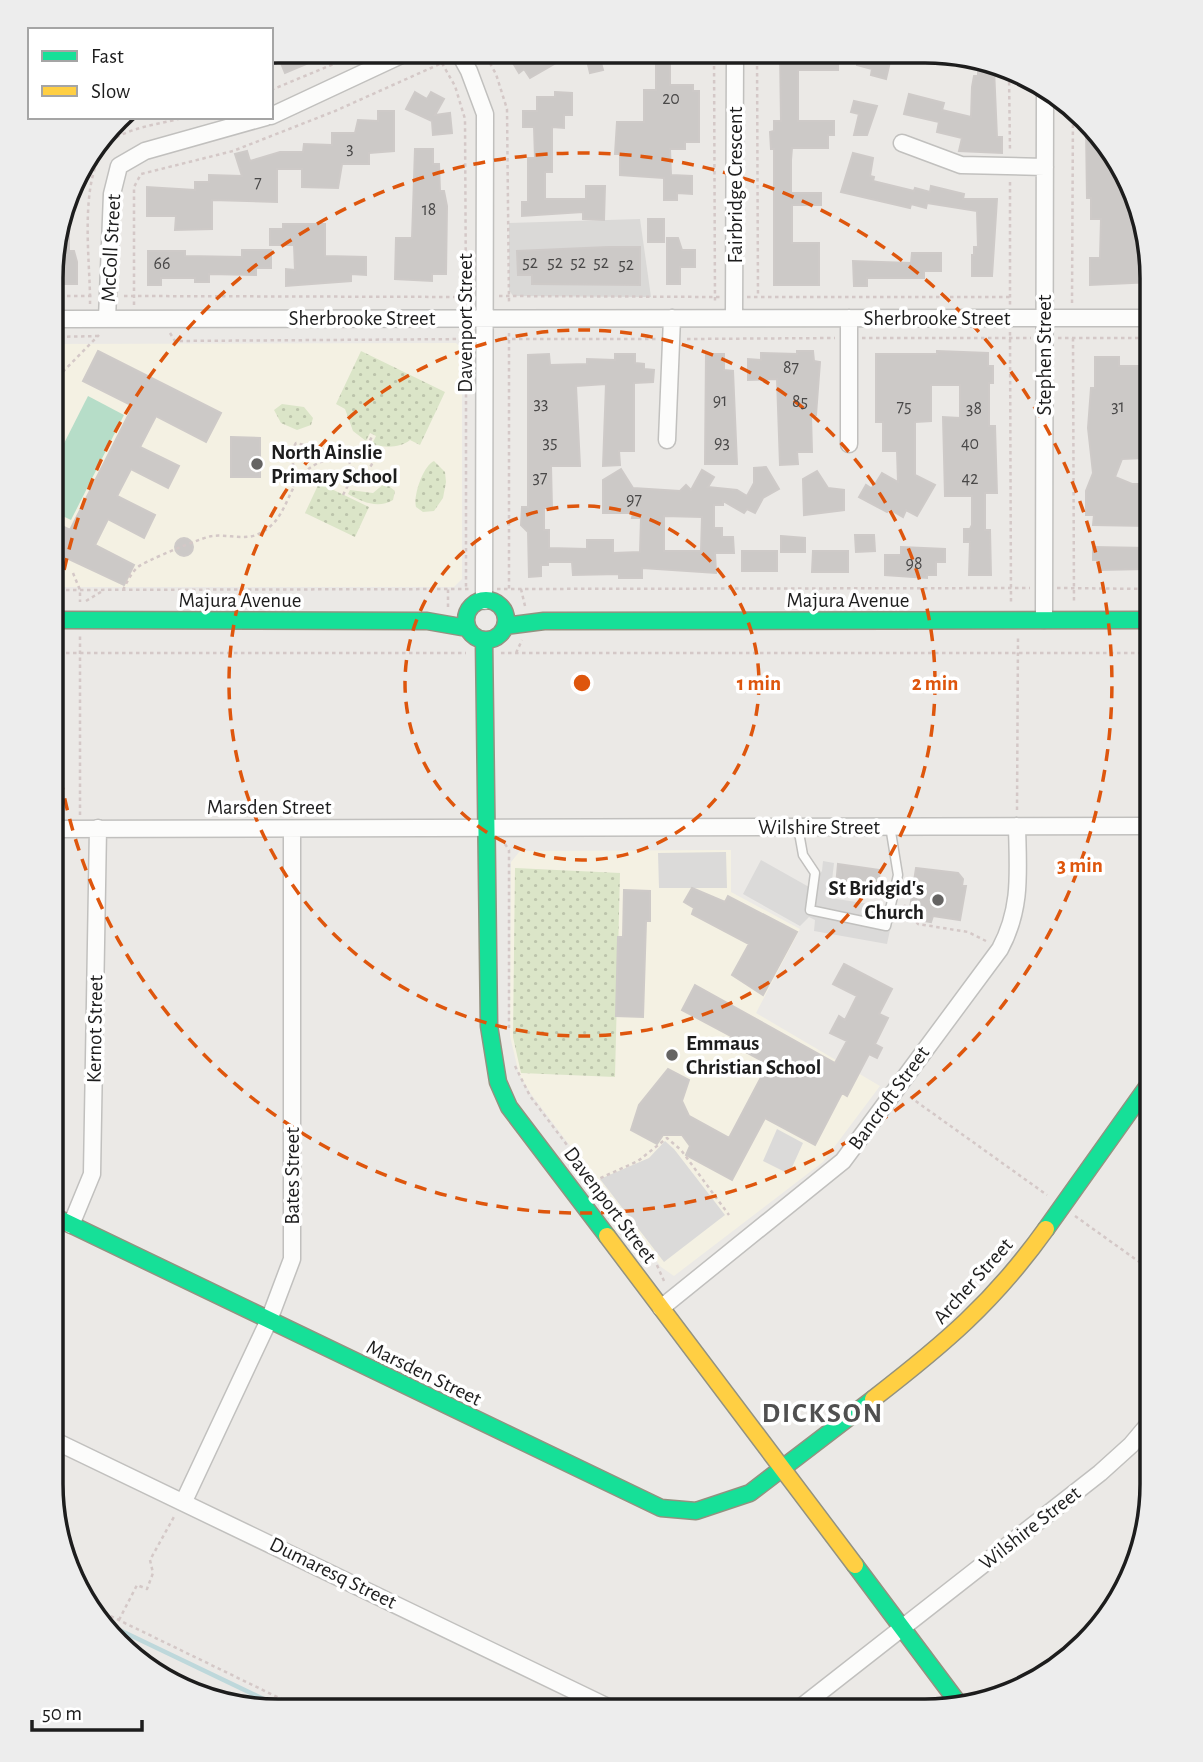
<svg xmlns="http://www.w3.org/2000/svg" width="1203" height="1762" viewBox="0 0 1203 1762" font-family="'Alegreya Sans',sans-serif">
	<defs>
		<pattern id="grass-dots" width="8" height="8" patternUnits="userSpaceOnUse" patternTransform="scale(1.75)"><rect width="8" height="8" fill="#dbe5c8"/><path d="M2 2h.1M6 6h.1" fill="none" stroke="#bcc4ab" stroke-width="1.8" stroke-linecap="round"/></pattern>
	</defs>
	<rect width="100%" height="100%" fill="#ebe9e6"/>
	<!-- residential -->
	<path fill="#dad9d7" d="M640,219L651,297L513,296L509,290V223Z"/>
	<!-- education -->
	<path fill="#f4f1e3" d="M456,343L462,349V579L454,587H52L53,344Z
		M731,850V892L800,929L756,1013L880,1086L823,1162L674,1276L661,1267L531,1094L519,1074L510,1036L511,862L520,851Z"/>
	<!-- grass -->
	<path fill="url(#grass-dots)" d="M361,351L445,392L420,445L410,440C400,448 385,448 372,444L376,436L370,433L366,441L353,431L345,409L336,404Z
		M282,404L304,407L313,418L311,425L297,430L281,423L274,410Z
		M434,461L445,472L446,482L443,498L434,511L423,512L416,507C413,496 423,466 434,461Z
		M319,483L369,507L355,537L305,513Z
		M385,483L395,491L393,500C378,509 362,502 348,494L350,490L373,493Z
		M515,868L620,873L615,1077L521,1073L513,1037Z"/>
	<!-- pitch -->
	<path fill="#b6ddc8" d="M88,396L124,415L71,520L52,511V467Z"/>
	<!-- parking -->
	<path fill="#dbdad9" d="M726,852L727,888H659L658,853Z
		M761,860L809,887L822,871L823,861L834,863L830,898L883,906L893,916L887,944L814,931L815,920L809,917L800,926L743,894Z
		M777,1129L803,1143L789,1174L763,1161Z
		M665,1141L674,1149L725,1215L664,1262L600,1179L649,1158Z"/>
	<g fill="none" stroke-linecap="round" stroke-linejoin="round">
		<!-- stream -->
		<path stroke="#bed8db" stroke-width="4.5" d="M111,1626L284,1709"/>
	</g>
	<!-- building -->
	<path fill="#ccc9c7" stroke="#cecac8" stroke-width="2" fill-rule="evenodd" d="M276,51H306L311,62L285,73Z
		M521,51L534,52H575L530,78L524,69L519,73L510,58Z
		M585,52H598L603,70L590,73Z
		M656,52H670V85H693V91H699V142H685V149H670L671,175L692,176V194L677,193V200H664V178L620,175V154H615L617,122H644V90H656Z
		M780,52H809V58H838V70H798V121H834V135H828V148H792L791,160V193H821V205H792V243H819V285H774V149H771L770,132L774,131V121H781Z
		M859,52L892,53L886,79L871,75L872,69L857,65Z
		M978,67L994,69L997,137H1002V153L959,151L962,138L937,132L939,122L904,114L909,94L944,103L942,110L971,117L972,87L974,76H978Z
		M415,92L427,99L431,92L444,99L435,115L450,113L452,133L433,135L432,121L406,109Z
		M555,92L572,93V115H564V128L552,127V172H545V199H586V186H605L604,220L583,219V212L522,216V202H528V158H535L534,127H523V111H537V97H555Z
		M854,101L877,106L867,135H854L859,114L851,112Z
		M378,111H394V151L369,153V164H342L338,188L302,187V169H277V202L212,200V229L175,230L176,216H147V187L195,190V182H209V175L242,176L235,154L247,151L250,161L280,152H303L304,144L332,145V133H355L358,120L378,121Z
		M1086,128L1135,191L1141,224L1142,248H1145V262H1149L1152,282L1090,285V258H1100L1101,219H1091V198H1087Z
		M415,149H433V164H439L440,191H444L447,206L446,274H432V281L395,279L396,238H412Z
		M853,153L873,158L870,176L874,177L873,181L914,191L915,188L930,192L931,186L964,194L963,199H997L992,276H972V255H974V247H978L977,211L927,203L926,208L911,204L910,208L841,192Z
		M648,219H664V242H648Z
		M283,224H325V256L366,257V275L351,274V281L286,286V269L295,270L294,245H270V229H283Z
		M59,229H69V251H74L77,262V284H53V248Z
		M667,238H678L682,250H695V267H680V284H667Z
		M608,247H640V285L532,284V275H518L517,251Z
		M242,250H271V268H256V275L209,274V282H195V278H161V285H148V251H185V256L242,257Z
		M912,253H941V271H924V278H867V286H854L853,261L911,263Z
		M98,351L221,413L206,442L156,416L140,447L179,466L168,488L131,469L117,496L155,515L144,538L108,519L95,545L134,565L124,585L58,554L59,552L52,548V521L70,530L133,406L83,381Z
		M797,351H813L814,361L820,362L816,415H811L812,452H797L798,464L780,465L777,379L748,380V359L761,360V353L797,354Z
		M937,351L988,353V366H993V383H989V426H995L997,493H985V530H990L991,575H969L970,542H964V529H970L972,525V496H945L943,417L960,418V385H931V421L915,422V475L935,485L917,516L906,510L903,517L889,509L887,512L859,497L866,485L871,488L874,486L882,473L898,482L897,451H883V422H876V354H937Z
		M549,354L550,365L587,364V359L615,360V354H635V363L644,364V369L654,370L653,382L634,383V451H619L620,465L603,466L606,384L576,386L580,466H551L552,508H544V530H549V548L587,549V540H613V553L640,552L641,518H632L633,513H603V480L621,469L633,488L680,491L686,485L691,490L702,470L714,477L708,487L737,490L747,496L754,483V468L766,467L779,489L763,498L755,513L747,509L744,513L723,501V505H714V528H722V537H733L734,553H715L716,573L642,568V578H619V574L573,575L572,562H548V565H541V576L529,577L528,532L521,525L522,507H528V355ZM664,516L702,517L701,551H664Z
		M706,354H724V370L733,371L737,464H705Z
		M1095,357H1119V366H1151V378L1147,382V417H1151V441H1146L1144,458L1122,459L1115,477L1132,484H1150L1152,506H1147V526L1093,525L1094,515H1086V491L1093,473L1088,428L1091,388H1095Z
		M231,437L260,438V477H231Z
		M817,471L828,488L844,490V510L804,515L803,479Z
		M855,535H874L875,551L856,552Z
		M781,536L805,538V552H781Z
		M175 547a9 9 0 1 1 18 0a9 9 0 1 1-18 0Z
		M901,547L945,549V562H936V575H927V578L885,575V555H901Z
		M1093,547L1146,548V569L1099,570V560H1093Z
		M742,551H777V571H742Z
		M813,551H848V572H812Z
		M838,864L880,870L877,892L836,886Z
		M916,868L958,873L963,879L962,886H966L960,920L933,916L931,922L919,920L910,908Z
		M692,888L725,902L728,896L797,932L763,995L732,975L749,944L692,914L694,908L684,902Z
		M624,890L650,891V921H646L643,1017L616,1016L618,937H623Z
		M844,964L892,989L879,1014L888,1018L875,1044L882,1048L877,1058L869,1054L847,1096L842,1093L815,1145L765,1118L732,1180L686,1155L690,1146L682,1135H663L657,1144L631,1130L639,1105L668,1069L689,1080L682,1101L689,1116L729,1138L768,1064L727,1042L731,1036L682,1010L695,985L835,1063L847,1041L830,1033L839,1016L845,1020L857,996L833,984Z"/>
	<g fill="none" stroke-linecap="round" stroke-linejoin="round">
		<!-- lane casing -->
		<g stroke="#c1c0be" stroke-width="11">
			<path id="lane" d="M798,827L803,855L815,873L810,910L886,926L898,875L890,826"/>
		</g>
		<!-- street casing -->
		<g stroke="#c1c0be" stroke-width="19">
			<path id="street" d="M458,51L469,71L485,114L484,601
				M271,116L410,51
				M902,143L961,165L1045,167
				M734,318L735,52
				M849,318V444
				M53,319L1152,318
				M107,319L112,194L119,166L145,151L266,117
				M667,440L672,318
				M1044,620L1045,90
				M52,829L1152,826
				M71,1225L92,1174L98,828
				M661,1308L843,1161L1000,949C1022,908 1018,872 1017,826
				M51,1439L614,1710
				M184,1501L269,1320L292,1259V829
				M796,1711L1100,1473L1131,1445L1152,1420"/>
		</g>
		<!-- fast casing -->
		<g stroke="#939280" stroke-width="19">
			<path id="fast" d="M466 620a20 20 0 1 1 40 0a20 20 0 1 1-40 0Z
				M52,620L427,621L467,628
				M505,626L544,621L1152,620
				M484,640L489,1026L498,1082L509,1107L607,1236
				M51,1215L661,1508L696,1511L750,1493L873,1399
				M1046,1229L1152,1080
				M855,1565L959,1704"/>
		</g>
		<!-- slow casing -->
		<g stroke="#939280" stroke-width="19">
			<path id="slow" d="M607,1236L855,1565
				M873,1399C944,1344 993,1303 1046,1229"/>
		</g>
		<!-- path -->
		<path stroke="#d4c8c7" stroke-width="2.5" stroke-dasharray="3.5 3.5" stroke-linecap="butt" d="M435,51L455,86L465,119L466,304
			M483,51L496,74L507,109L509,302
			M714,52L715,304
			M757,52L758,297
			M1009,75L1010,151
			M271,90L365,51
			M1010,182V305
			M53,296H93
			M124,296L471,297
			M499,296L720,297
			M747,297H1010
			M1072,303L1073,110
			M90,304C91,261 74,159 119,136C138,126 165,123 186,117
			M134,305V187L141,174L233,151L335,111L442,63
			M1010,332L1011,602
			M170,333L175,341L471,339
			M509,333V589
			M53,337L98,336
			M466,338V589
			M862,338H1031
			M1058,338H1152
			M1073,338L1074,604
			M498,339H656
			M687,339L835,338
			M53,345V334
			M53,364L62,374
			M53,382L99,335
			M349 459a12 12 0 1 1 24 0a12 12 0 1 1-24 0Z
			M367,447L373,434
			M343,495L356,470
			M73,573L80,590V602
			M1057,588L1152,589
			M497,589L1030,588
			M521,589L525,606
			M52,590L470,589
			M123,590C127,582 131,573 138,567C145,561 203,537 212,536C226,534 243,540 256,535C301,517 276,461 349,456L296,443C288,455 297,472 293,487
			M86,601L104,590
			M448,607V589
			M52,653H466
			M501,653H1152
			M516,653L522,640
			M1017,810L1018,638
			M80,815V636
			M505,844L509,850V1028
			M904,905L918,924L968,932L986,941
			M515,1066L530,1096L656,1263L664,1281
			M910,1097L1047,1195
			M594,1181L638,1161L667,1138L681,1150L729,1215
			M1075,1216L1152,1271
			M98,1610L304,1710
			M119,1620L137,1585L147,1589L153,1573L150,1560L175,1515
			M629,1706L639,1710
			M771,1711L781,1706"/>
		<!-- lane -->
		<use href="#lane" stroke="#fcfcfb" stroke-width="8"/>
		<!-- street -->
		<use href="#street" stroke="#fcfcfb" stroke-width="16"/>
		<!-- fast -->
		<use href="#fast" stroke="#16e098" stroke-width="16"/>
		<!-- slow -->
		<use href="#slow" stroke="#ffcf43" stroke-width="16"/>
	</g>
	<!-- distance rings -->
	<g fill="none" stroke="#de560d" stroke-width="3.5" stroke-dasharray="12 9">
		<circle cx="582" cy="683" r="177"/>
		<circle cx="582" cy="683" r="353"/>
		<path d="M52 674A530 530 0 1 1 52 692"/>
	</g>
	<!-- markers -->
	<g fill="#656463" stroke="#fff" stroke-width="2.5">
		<circle cx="257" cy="464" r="7"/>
		<circle cx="938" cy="900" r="7"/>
		<circle cx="672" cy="1055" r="7"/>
	</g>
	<g text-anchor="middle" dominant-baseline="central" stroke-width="7" stroke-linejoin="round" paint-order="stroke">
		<!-- number labels -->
		<g font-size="18" fill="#494848">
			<text x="671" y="99">20</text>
			<text x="350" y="149">3</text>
			<text x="258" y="183">7</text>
			<text x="429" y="210">18</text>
			<text x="530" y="263">52</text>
			<text x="555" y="263">52</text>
			<text x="578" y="263">52</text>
			<text x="601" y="263">52</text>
			<text x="162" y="264">66</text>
			<text x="626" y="265">52</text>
			<text x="791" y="368">87</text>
			<text x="720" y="401">91</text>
			<text x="800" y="402">85</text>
			<text x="541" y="404">33</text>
			<text x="904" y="407">75</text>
			<text x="1118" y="407">31</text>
			<text x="974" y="409">38</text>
			<text x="550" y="443">35</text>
			<text x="722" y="443">93</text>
			<text x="970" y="444">40</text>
			<text x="540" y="478">37</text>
			<text x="970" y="479">42</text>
			<text x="634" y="500">97</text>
			<text x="914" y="564">98</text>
		</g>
		<!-- street labels -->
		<g font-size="21" fill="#1d1d1d" stroke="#fff">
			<text transform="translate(735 185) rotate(-90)">Fairbridge Crescent</text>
			<text transform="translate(111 248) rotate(-87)">McColl Street</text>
			<text x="362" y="318">Sherbrooke Street</text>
			<text x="937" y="318">Sherbrooke Street</text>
			<text transform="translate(465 323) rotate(-90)">Davenport Street</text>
			<text transform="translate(1044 355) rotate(-90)">Stephen Street</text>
			<text x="240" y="600">Majura Avenue</text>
			<text x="848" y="600">Majura Avenue</text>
			<text x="269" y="807">Marsden Street</text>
			<text x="819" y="827">Wilshire Street</text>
			<text transform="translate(95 1029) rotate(-89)">Kernot Street</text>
			<text transform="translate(889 1098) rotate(-54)">Bancroft Street</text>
			<text transform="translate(292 1176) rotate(-90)">Bates Street</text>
			<text transform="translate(610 1205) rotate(53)">Davenport Street</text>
			<text transform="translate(973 1281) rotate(-48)">Archer Street</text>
			<text transform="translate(424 1373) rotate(26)">Marsden Street</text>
			<text transform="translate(1030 1528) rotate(-38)">Wilshire Street</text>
			<text transform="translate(333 1573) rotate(26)">Dumaresq Street</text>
		</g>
		<!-- poi labels -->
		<g font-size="21" font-weight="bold" fill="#1d1d1d" stroke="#fff" text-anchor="start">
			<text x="271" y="452">North Ainslie<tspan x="271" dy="24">Primary School</tspan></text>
			<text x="924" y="888" text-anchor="end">St Bridgid's<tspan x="924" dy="24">Church</tspan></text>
			<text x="686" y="1043">Emmaus<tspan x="686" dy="24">Christian School</tspan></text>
		</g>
		<!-- district labels -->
		<g font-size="28" font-weight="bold" letter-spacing="2" fill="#505050" stroke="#fff">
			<text x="823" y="1414">DICKSON</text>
		</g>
	</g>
	<!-- crop -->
	<path d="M0 0H1203V1762H0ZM278 63H925A215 215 0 0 1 1140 278V1484A215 215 0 0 1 925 1699H278A215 215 0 0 1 63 1484V278A215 215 0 0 1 278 63Z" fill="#ededed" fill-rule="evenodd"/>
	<path fill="none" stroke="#1d1d1d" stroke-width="3.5" d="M278 63H925A215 215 0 0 1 1140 278V1484A215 215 0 0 1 925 1699H278A215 215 0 0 1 63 1484V278A215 215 0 0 1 278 63Z"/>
	<circle cx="582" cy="683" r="10" fill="#de560d" stroke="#fff" stroke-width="3.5"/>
	<g font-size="21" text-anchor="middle" font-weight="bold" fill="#de560d" stroke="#fff" stroke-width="7" stroke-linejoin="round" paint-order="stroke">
		<text x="759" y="690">1 min</text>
		<text x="935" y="690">2 min</text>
		<text x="1080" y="872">3 min</text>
	</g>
	<!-- legend -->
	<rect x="28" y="28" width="245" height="91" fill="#ffffff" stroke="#a5a5a5" stroke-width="2"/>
	<rect x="42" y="51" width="35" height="10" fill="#16e098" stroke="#a5a5a5" stroke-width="2"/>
	<text x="91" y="63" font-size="21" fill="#1d1d1d">Fast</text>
	<rect x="42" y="86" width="35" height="10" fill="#ffcf43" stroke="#a5a5a5" stroke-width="2"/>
	<text x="91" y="98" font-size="21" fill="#1d1d1d">Slow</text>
	<!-- scale -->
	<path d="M32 1720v10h110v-10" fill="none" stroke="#1d1d1d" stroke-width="3.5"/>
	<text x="42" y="1720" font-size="21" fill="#1d1d1d" stroke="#ffffff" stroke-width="5" paint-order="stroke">50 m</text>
</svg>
